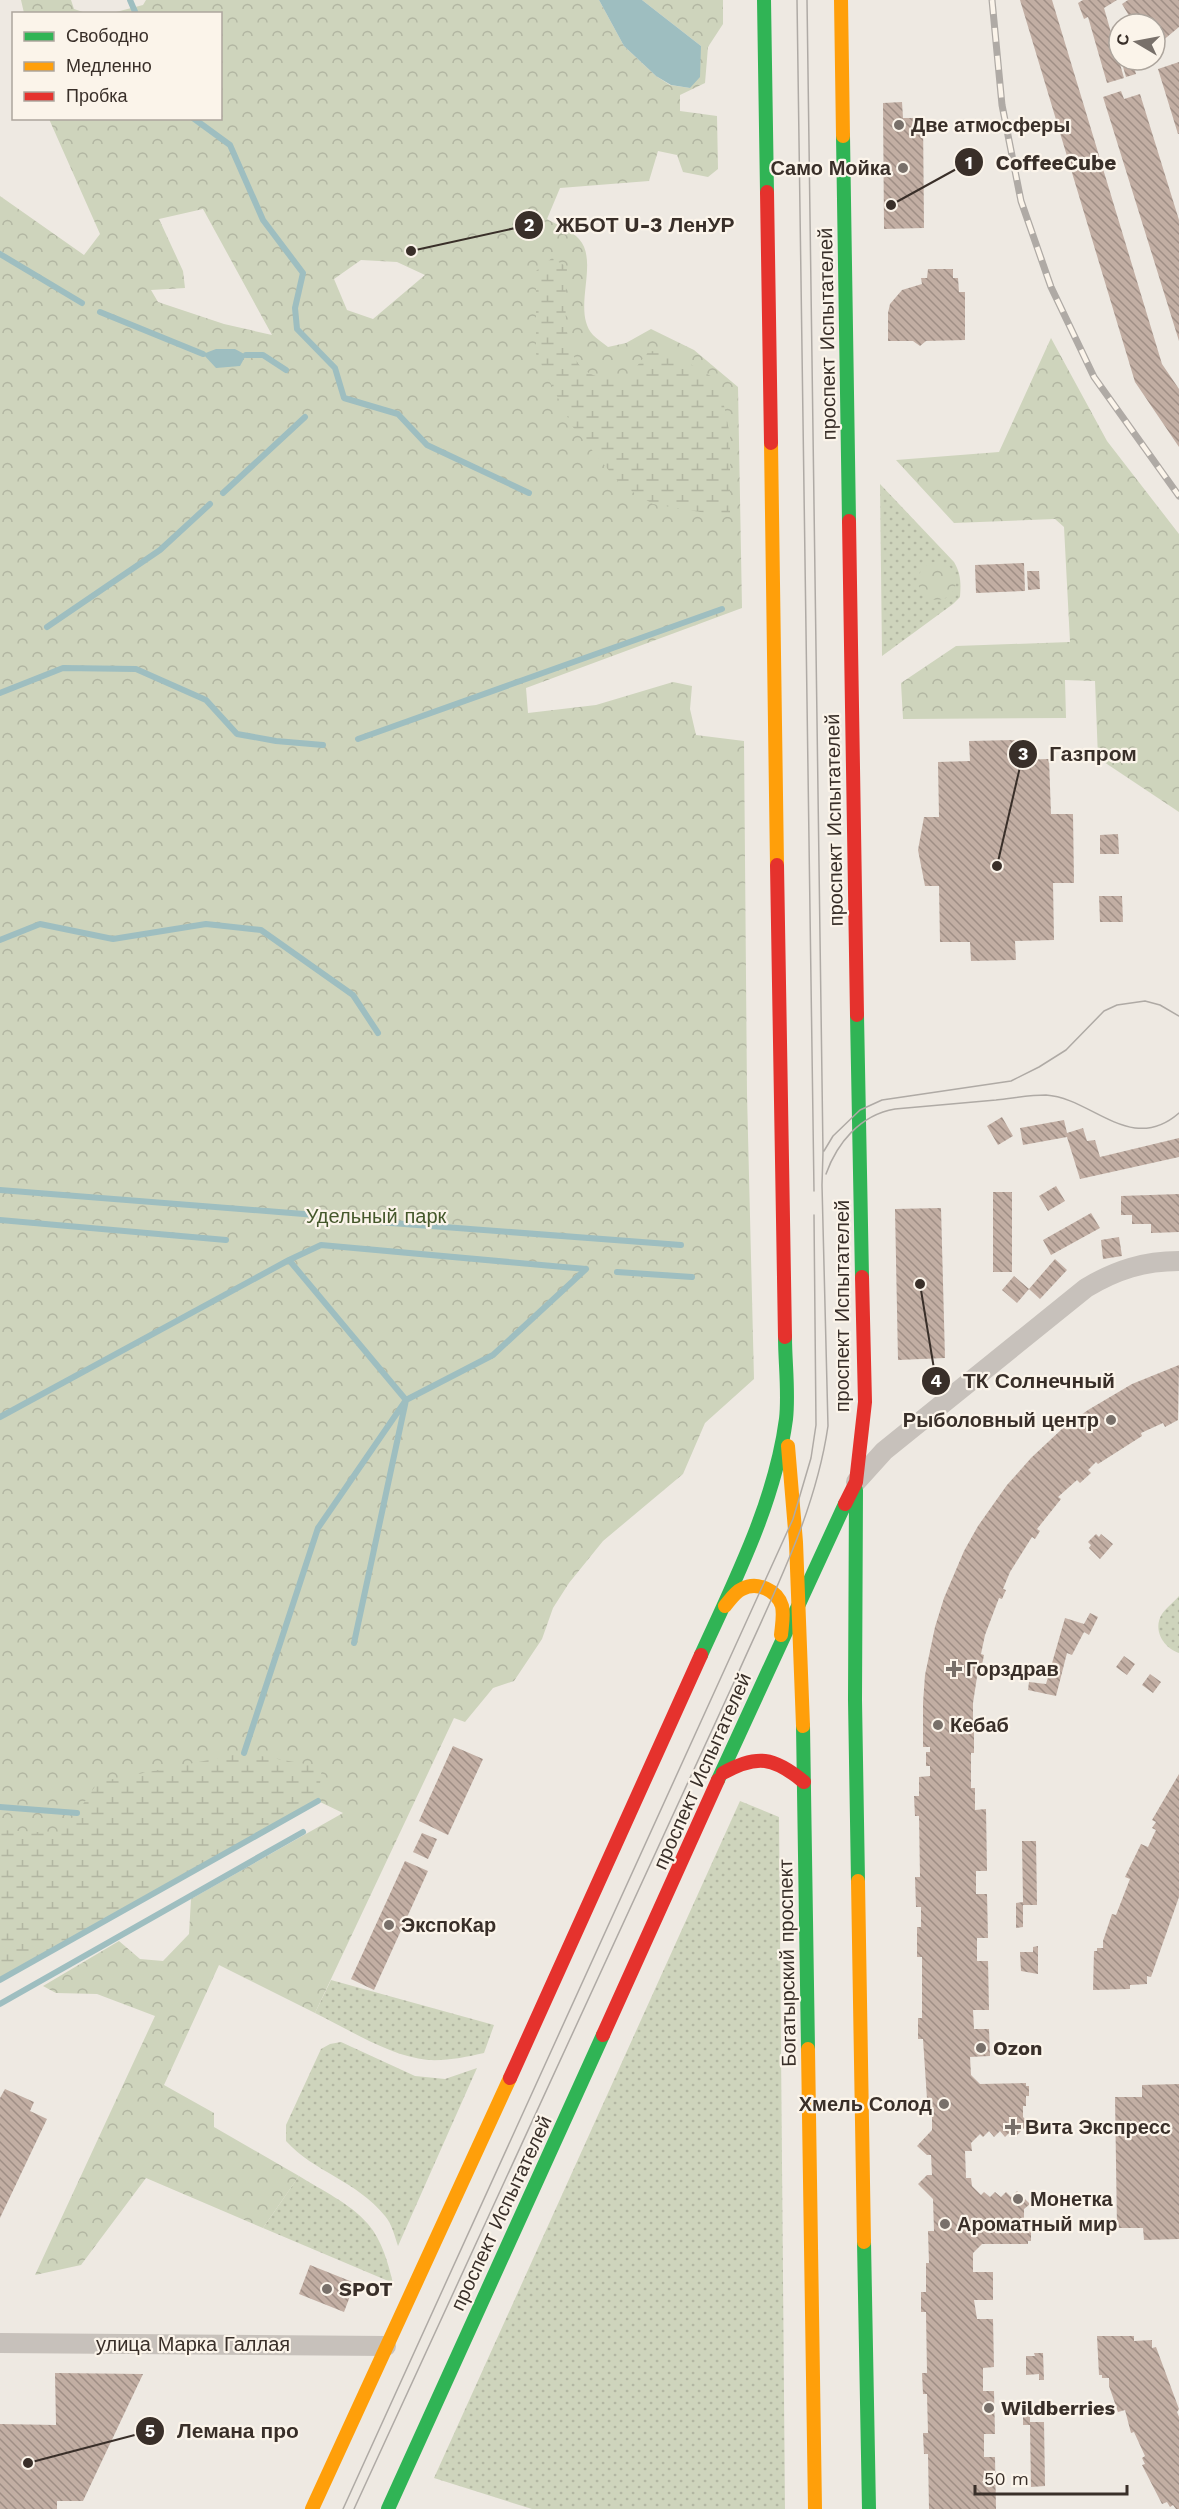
<svg xmlns="http://www.w3.org/2000/svg" width="1179" height="2509" viewBox="0 0 1179 2509" font-family="'Work Sans',sans-serif">
	<defs>
		<pattern id="grass-dots" width="8" height="8" patternUnits="userSpaceOnUse" patternTransform="scale(1.5)"><rect width="8" height="8" fill="#ced4bc"/><path d="M2 2h.1M6 6h.1" fill="none" stroke="#b2b6a2" stroke-width="1.8" stroke-linecap="round"/></pattern>
		<pattern id="forest-crowns" width="20" height="18" patternUnits="userSpaceOnUse" patternTransform="scale(1.5)"><rect width="20" height="18" fill="#ced4bc"/><path d="M2 6a3 3 0 1 1 6 0M12 15a3 3 0 1 1 6 0" fill="none" stroke="#b2b6a2"/></pattern>
		<pattern id="wetland-marsh" width="20" height="14" patternUnits="userSpaceOnUse" patternTransform="scale(1.5)"><rect width="20" height="14" fill="#ced4bc"/><path d="M1 5h8M5 5V1M11 12h8M15 12V8" fill="none" stroke="#b2b6a2"/></pattern>
		<pattern id="building-back-hatch" width="6" height="6" patternUnits="userSpaceOnUse" patternTransform="scale(1.5)"><rect width="6" height="6" fill="#c2aea3"/><path d="M-1 5l2 2M0 0l6 6M5-1l2 2" fill="none" stroke="#9f8e85"/></pattern>
	</defs>
	<rect width="100%" height="100%" fill="#eee9e2"/>
	<!-- grass -->
	<path fill="url(#grass-dots)" d="M880,484L954,562C961,574 961,583 960,597L953,604L882,656Z
		M1179,1596V1653C1164,1648 1152,1630 1162,1614C1166,1608 1174,1602 1179,1596Z
		M740,1801L779,1817L785,2509H532L434,2478Z
		M331,1980L494,2025L484,2053C466,2057 448,2061 428,2060C389,2056 350,2030 315,2013Z
		M341,2042L415,2076L445,2079L477,2068L398,2246C395,2237 392,2224 385,2216C357,2181 314,2172 286,2141V2125L321,2049L330,2044Z
		M299,2176C321,2190 350,2203 368,2224C382,2240 388,2263 393,2283L263,2228Z"/>
	<!-- forest -->
	<path fill="url(#forest-crowns)" fill-rule="evenodd" d="M21,0H71L74,9L86,13H24Z
		M146,0H599L624,46L656,76L670,85L690,88L701,46L642,0H723V24L708,47L705,83L680,95V111L717,116L718,169L708,177L683,172L677,155L658,151L649,181L560,188L547,219C557,225 572,231 579,239C600,262 571,311 593,335C597,339 603,343 608,347L626,343L651,329L694,350L738,387L742,608L526,688L528,713L596,705L673,682L692,686L690,709L696,735L744,741L747,1094L754,1379L705,1423L683,1474L603,1541L569,1583L553,1608L542,1639L514,1681L493,1688L465,1722L454,1718L315,2013L219,1965L164,2085L214,2113V2127L299,2176L263,2228L146,2178L81,2265L35,2275L155,2016L97,1994L56,1993L43,1986L119,1941L140,1959L163,1961L189,1934L191,1899L343,1813L318,1801L0,1980V196L84,255L100,234L49,119L220,118V14L112,13L143,5ZM203,209L272,335L224,324L158,302L151,290L185,288L183,271L159,219ZM361,260L397,262L425,275L373,319L347,310L334,279Z
		M1051,338L1107,441L1179,534V812L1098,758L1095,681L1065,680L1066,718L903,719L901,683L956,646L1070,642L1064,527L1055,519L954,523L896,460L999,452Z
		M918 581a19 19 0 1 1 38 0a19 19 0 1 1-38 0Z"/>
	<!-- wetland -->
	<path fill="url(#wetland-marsh)" d="M552,258L567,267C566,297 558,361 593,375C602,379 615,379 625,381L649,351L670,352L719,381L730,435V517L653,504L621,485L572,426L536,354V271Z
		M244,1753L322,1767L318,1801L0,1980V1830L57,1833L77,1813L98,1782Z"/>
	<!-- water -->
	<path fill="#9ebec0" d="M599,0H642L701,46L700,77L690,88L671,85L656,76L624,46Z
		M216,349H235L246,355L240,366L216,368L203,354Z"/>
	<g fill="none" stroke-linecap="round" stroke-linejoin="round">
		<!-- stream -->
		<path stroke="#9ebec0" stroke-width="6" d="M130,0L136,14
			M193,118L230,145L263,220L303,273L295,308L297,329L335,368L344,398L398,414L427,445L529,493
			M0,254L82,303
			M100,312L203,354
			M246,355H263L286,370
			M223,493L305,417
			M47,627L160,550L210,504
			M0,693L63,668L136,669L206,700L237,734L276,741L323,745
			M358,739L722,609
			M0,940L40,924L113,939L206,924L261,930L353,995L378,1033
			M0,1190L341,1217
			M0,1220L226,1240
			M378,1222L681,1245
			M289,1260L321,1245L586,1269
			M617,1272L692,1277
			M0,1417L289,1260L406,1400L318,1528L244,1753
			M354,1643L406,1400L493,1355L586,1269
			M0,1807L77,1813
			M0,1980L318,1801
			M0,2004L303,1832"/>
	</g>
	<!-- building -->
	<path fill="url(#building-back-hatch)" d="M1020,0H1052L1162,364L1179,389V447L1135,382Z
		M1083,0H1117L1104,8L1124,78L1107,83L1088,17L1084,19L1078,3Z
		M1128,0H1179V27L1155,47V24H1134L1122,4Z
		M1121,60H1132L1136,74L1126,77Z
		M1179,62V134H1178L1158,69Z
		M1121,91L1124,99L1140,94L1179,220V341L1103,97Z
		M902,102L903,118H923L924,228L884,229L883,103Z
		M928,269H953V278H958L959,292H965V340L926,341L920,346L913,341H888V313L890,304L902,290L922,284L921,278H927Z
		M1024,563L1025,591L976,593L975,565Z
		M1027,571H1039L1040,589L1028,590Z
		M1015,740V760L1049,759L1051,814H1073L1074,883H1053L1054,940L1015,941L1016,960L971,961L970,942H940L939,886H925L918,850L924,817H939L938,762L970,761L969,741Z
		M1118,834L1119,854H1100V835Z
		M1099,896H1122L1123,922H1100Z
		M1002,1117L1013,1136L998,1145L987,1126Z
		M1064,1120L1067,1133L1083,1128L1087,1141L1095,1140L1100,1157L1179,1138V1157L1080,1179L1067,1137L1023,1145L1020,1128Z
		M1056,1186L1065,1201L1048,1211L1039,1196Z
		M993,1192H1012V1272H993Z
		M1179,1194V1232L1151,1233V1224H1132V1215H1121V1196Z
		M941,1208L945,1358L898,1360L895,1209Z
		M1091,1213L1100,1228L1051,1255L1043,1240Z
		M1119,1237L1122,1256L1103,1259L1101,1240Z
		M1055,1259L1067,1270L1040,1299L1029,1289Z
		M1014,1276L1029,1289L1017,1303L1002,1290Z
		M1179,1365L1178,1420L1165,1427L1163,1423L1141,1433L1142,1436L1098,1464L1096,1462L1088,1470L1091,1473L1080,1483L1077,1480L1058,1497L1061,1499L1037,1529L1040,1531L1035,1539L1032,1537L1010,1572L1003,1589L1006,1590L1002,1599L999,1598L985,1635L981,1654L984,1655L982,1665L979,1664L973,1703V1723H977V1732H974V1753H971V1788H975V1810L986,1809L987,1871H976V1894H987L988,1938H977V1961H988L989,2010H973L974,2029H989L990,2056L970,2057L971,2075L980,2084L1026,2083V2086H1029V2096H1026V2106H1023V2117L1029,2123L1016,2136L1011,2131L1005,2137L1000,2131L994,2137L989,2131L983,2137L980,2134L971,2143L972,2151H965L966,2178H971L972,2186L981,2195L984,2192L990,2197L995,2192L1001,2197L1006,2192L1011,2197L1017,2191L1030,2204L1024,2209V2222H1028V2231H1031V2241H1028V2244H982L973,2253V2272H993V2300H974L977,2319H993L994,2367L983,2368V2391H994L995,2434H984V2457H995L996,2509H929L928,2454H924L923,2433H928L927,2394H923L922,2373H927L926,2312H921V2292H926V2263H929L928,2231H934L933,2199L918,2184L927,2175H932L931,2155H927L917,2146L932,2130V2099H927L923,2039H918V2018H922V1957H917V1927H921V1907H916L915,1877H920L919,1816H915L914,1796H919V1777L930,1776V1766H926V1752H930V1747H923V1703L925,1675L935,1627L944,1598L964,1551L978,1526L1007,1485L1031,1458L1063,1428L1088,1410L1132,1384Z
		M1096,1534L1099,1537L1101,1534L1113,1544L1100,1559L1089,1548L1091,1545L1088,1542Z
		M1090,1613L1098,1617L1089,1635L1084,1632L1072,1655L1067,1653L1056,1696L1028,1690L1029,1682L1046,1684L1065,1618L1084,1624Z
		M1124,1656L1135,1664L1127,1675L1116,1667Z
		M1150,1674L1161,1682L1153,1693L1142,1685Z
		M453,1746L483,1759L448,1835L419,1821Z
		M1179,1774V1897L1151,1977L1147,1976V1984L1130,1985V1989L1093,1990L1094,1951H1097V1948H1103V1941L1112,1914L1116,1915L1130,1879L1125,1877L1141,1844L1148,1847L1156,1830L1152,1828L1156,1822L1152,1820Z
		M422,1833L437,1839L428,1859L413,1852Z
		M1022,1841H1036L1037,1905H1023V1927L1016,1928V1903L1023,1902Z
		M405,1861L428,1871L374,1990L351,1979Z
		M1038,1946V1974L1021,1971L1020,1952H1033V1947Z
		M1179,2084V2239L1144,2240L1143,2228H1117L1115,2097H1142V2085Z
		M5,2089L34,2102L30,2111L47,2119L0,2218V2098Z
		M310,2265L355,2283L344,2312L299,2294Z
		M1097,2336H1134V2341L1152,2340V2348L1156,2347L1179,2409L1177,2412L1179,2417V2509H1176L1173,2505L1170,2507L1167,2502L1162,2504L1142,2465L1145,2464L1142,2458L1145,2456L1134,2432L1131,2433L1125,2410L1118,2412L1109,2386V2378H1102V2375H1099Z
		M1034,2353H1043L1044,2380H1039V2374L1026,2375V2356H1035Z
		M55,2373L143,2374L83,2501H57V2509H0V2424L56,2425Z
		M1023,2400H1030V2422H1044L1045,2486L1031,2487L1030,2425H1023Z"/>
	<g fill="none" stroke-linecap="round" stroke-linejoin="round">
		<!-- street -->
		<path stroke="#c7c1bb" stroke-width="20" d="M856,1482L884,1451L1086,1288C1116,1270 1144,1261 1179,1261
			M0,2343L386,2346"/>
		<!-- fast -->
		<path stroke="#30b455" stroke-width="14" d="M764,0L767,192
			M843,136L849,521
			M857,1015L862,1277
			M856,1490L855,1700L858,1881
			M701,1655C735,1580 775,1502 786,1419C789,1393 785,1363 785,1337
			M803,1726L808,2049
			M718,1780L845,1504
			M864,2242L869,2509
			M388,2509L603,2035"/>
		<!-- slow -->
		<path stroke="#ff9f0a" stroke-width="14" d="M841,0L843,136
			M771,443L777,865
			M788,1446L796,1542L803,1726
			M725,1606C730,1600 735,1592 742,1589C757,1581 777,1590 782,1606C784,1615 782,1625 781,1635
			M858,1881L864,2242
			M808,2049L815,2509
			M312,2509L510,2078"/>
		<!-- jam -->
		<path stroke="#e5322d" stroke-width="14" d="M767,192L771,443
			M849,521L857,1015
			M777,865L785,1337
			M845,1504L856,1482L865,1402L862,1277
			M723,1773C757,1754 774,1757 804,1782
			M603,2035L718,1780
			M510,2078L701,1655"/>
		<!-- tram -->
		<path stroke="#afaaa5" stroke-width="1.5" d="M797,0L814,1191
			M824,1151L833,1136L860,1110L882,1100L1011,1081L1039,1067L1066,1050L1104,1011L1117,1005L1145,1001L1160,1005L1179,1016
			M826,1174C837,1143 860,1115 895,1109C928,1106 962,1103 996,1100C1012,1098 1030,1095 1046,1095C1092,1098 1131,1155 1179,1113
			M343,2509L793,1519L811,1458L816,1425L814,1215
			M354,2509L735,1680C771,1598 815,1516 828,1426L822,1185L823,1152L807,0"/>
		<!-- rail casing -->
		<g stroke="#afaaa5" stroke-width="7">
			<path id="rail" d="M992,0L1002,105L1021,201L1051,287L1094,377L1179,496"/>
		</g>
		<!-- rail -->
		<use href="#rail" stroke="#fbf4ea" stroke-width="4.5" stroke-dasharray="14" stroke-linecap="butt"/>
	</g>
	<!-- markers -->
	<g fill="#78706a" stroke="#fbf4ea" stroke-width="2">
		<circle cx="899" cy="125" r="6"/>
		<circle cx="903" cy="168" r="6"/>
		<circle cx="1111" cy="1420" r="6"/>
		<path d="M951 1660h6v6h6v6h-6v6h-6v-6h-6v-6h6z"/>
		<circle cx="938" cy="1725" r="6"/>
		<circle cx="389" cy="1925" r="6"/>
		<circle cx="981" cy="2048" r="6"/>
		<circle cx="944" cy="2104" r="6"/>
		<path d="M1010 2118h6v6h6v6h-6v6h-6v-6h-6v-6h6z"/>
		<circle cx="1018" cy="2199" r="6"/>
		<circle cx="945" cy="2224" r="6"/>
		<circle cx="327" cy="2289" r="6"/>
		<circle cx="989" cy="2408" r="6"/>
	</g>
	<g text-anchor="middle" dominant-baseline="central" stroke-width="4.5" stroke-linejoin="round" paint-order="stroke">
		<!-- poi labels -->
		<g font-size="20" font-weight="bold" fill="#392f29" stroke="#fbf4ea" text-anchor="start">
			<text x="911" y="125">Две атмосферы</text>
			<text x="891" y="168" text-anchor="end">Само Мойка</text>
			<text x="1099" y="1420" text-anchor="end">Рыболовный центр</text>
			<text x="966" y="1669">Горздрав</text>
			<text x="950" y="1725">Кебаб</text>
			<text x="401" y="1925">ЭкспоКар</text>
			<text x="993" y="2048">Ozon</text>
			<text x="932" y="2104" text-anchor="end">Хмель Солод</text>
			<text x="1025" y="2127">Вита Экспресс</text>
			<text x="1030" y="2199">Монетка</text>
			<text x="957" y="2224">Ароматный мир</text>
			<text x="339" y="2289">SPOT</text>
			<text x="1001" y="2408">Wildberries</text>
		</g>
		<!-- street labels -->
		<g font-size="20" fill="#392f29" stroke="#fbf4ea">
			<text transform="translate(827 334) rotate(-91)">проспект Испытателей</text>
			<text transform="translate(834 820) rotate(-91)">проспект Испытателей</text>
			<text transform="translate(842 1306) rotate(-90)">проспект Испытателей</text>
			<text transform="translate(702 1771) rotate(-66)">проспект Испытателей</text>
			<text transform="translate(787 1963) rotate(-91)">Богатырский проспект</text>
			<text transform="translate(501 2213) rotate(-65)">проспект Испытателей</text>
			<text x="193" y="2344">улица Марка Галлая</text>
		</g>
		<!-- park labels -->
		<g font-size="20" fill="#45582b" stroke="#fbf4ea">
			<text x="376" y="1216">Удельный парк</text>
		</g>
	</g>
	<!-- callouts -->
	<path fill="none" stroke="#392f29" stroke-width="2" d="M891 205L969 162M411 251L529 225M997 866L1023 754M920 1284L936 1381M28 2463L150 2431"/>
	<g fill="#392f29" stroke="#fbf4ea" stroke-width="2">
		<circle cx="891" cy="205" r="6"/>
		<circle cx="411" cy="251" r="6"/>
		<circle cx="997" cy="866" r="6"/>
		<circle cx="920" cy="1284" r="6"/>
		<circle cx="28" cy="2463" r="6"/>
		<circle cx="969" cy="162" r="15"/>
		<circle cx="529" cy="225" r="15"/>
		<circle cx="1023" cy="754" r="15"/>
		<circle cx="936" cy="1381" r="15"/>
		<circle cx="150" cy="2431" r="15"/>
	</g>
	<g font-size="18" text-anchor="middle" font-weight="bold" fill="#fff">
		<text x="969" y="169">1</text>
		<text x="529" y="231">2</text>
		<text x="1023" y="760">3</text>
		<text x="936" y="1387">4</text>
		<text x="150" y="2437">5</text>
	</g>
	<g font-size="21" text-anchor="middle" font-weight="bold" fill="#392f29" stroke="#fbf4ea" stroke-width="4.5" stroke-linejoin="round" paint-order="stroke">
		<text x="1056" y="170">CoffeeCube</text>
		<text x="645" y="232">ЖБОТ U-3 ЛенУР</text>
		<text x="1093" y="761">Газпром</text>
		<text x="1039" y="1388">ТК Солнечный</text>
		<text x="238" y="2438">Лемана про</text>
	</g>
	<!-- legend -->
	<rect x="12" y="12" width="210" height="108" fill="#fbf4ea" stroke="#ada59d" stroke-width="1.5"/>
	<rect x="24" y="32" width="30" height="9" fill="#30b455" stroke="#ada59d" stroke-width="1.5"/>
	<text x="66" y="42" font-size="18" fill="#392f29">Свободно</text>
	<rect x="24" y="62" width="30" height="9" fill="#ff9f0a" stroke="#ada59d" stroke-width="1.5"/>
	<text x="66" y="72" font-size="18" fill="#392f29">Медленно</text>
	<rect x="24" y="92" width="30" height="9" fill="#e5322d" stroke="#ada59d" stroke-width="1.5"/>
	<text x="66" y="102" font-size="18" fill="#392f29">Пробка</text>
	<!-- north arrow -->
	<g transform="translate(1137 42) rotate(280)"><circle r="28" fill="#fbf4ea" stroke="#ada59d" stroke-width="1.5"/>
	<path d="M0-4.5L10 22L0 15L-10 22Z" fill="#78706a"/>
	<text y="-9" font-size="16" font-weight="bold" text-anchor="middle" fill="#392f29">С</text>
	</g>
	<!-- scale -->
	<path d="M975 2485v9h152v-9" fill="none" stroke="#392f29" stroke-width="3"/>
	<text x="984" y="2485" font-size="18" fill="#392f29" stroke="#fbf4ea" stroke-width="4.5" paint-order="stroke">50 m</text>
</svg>
